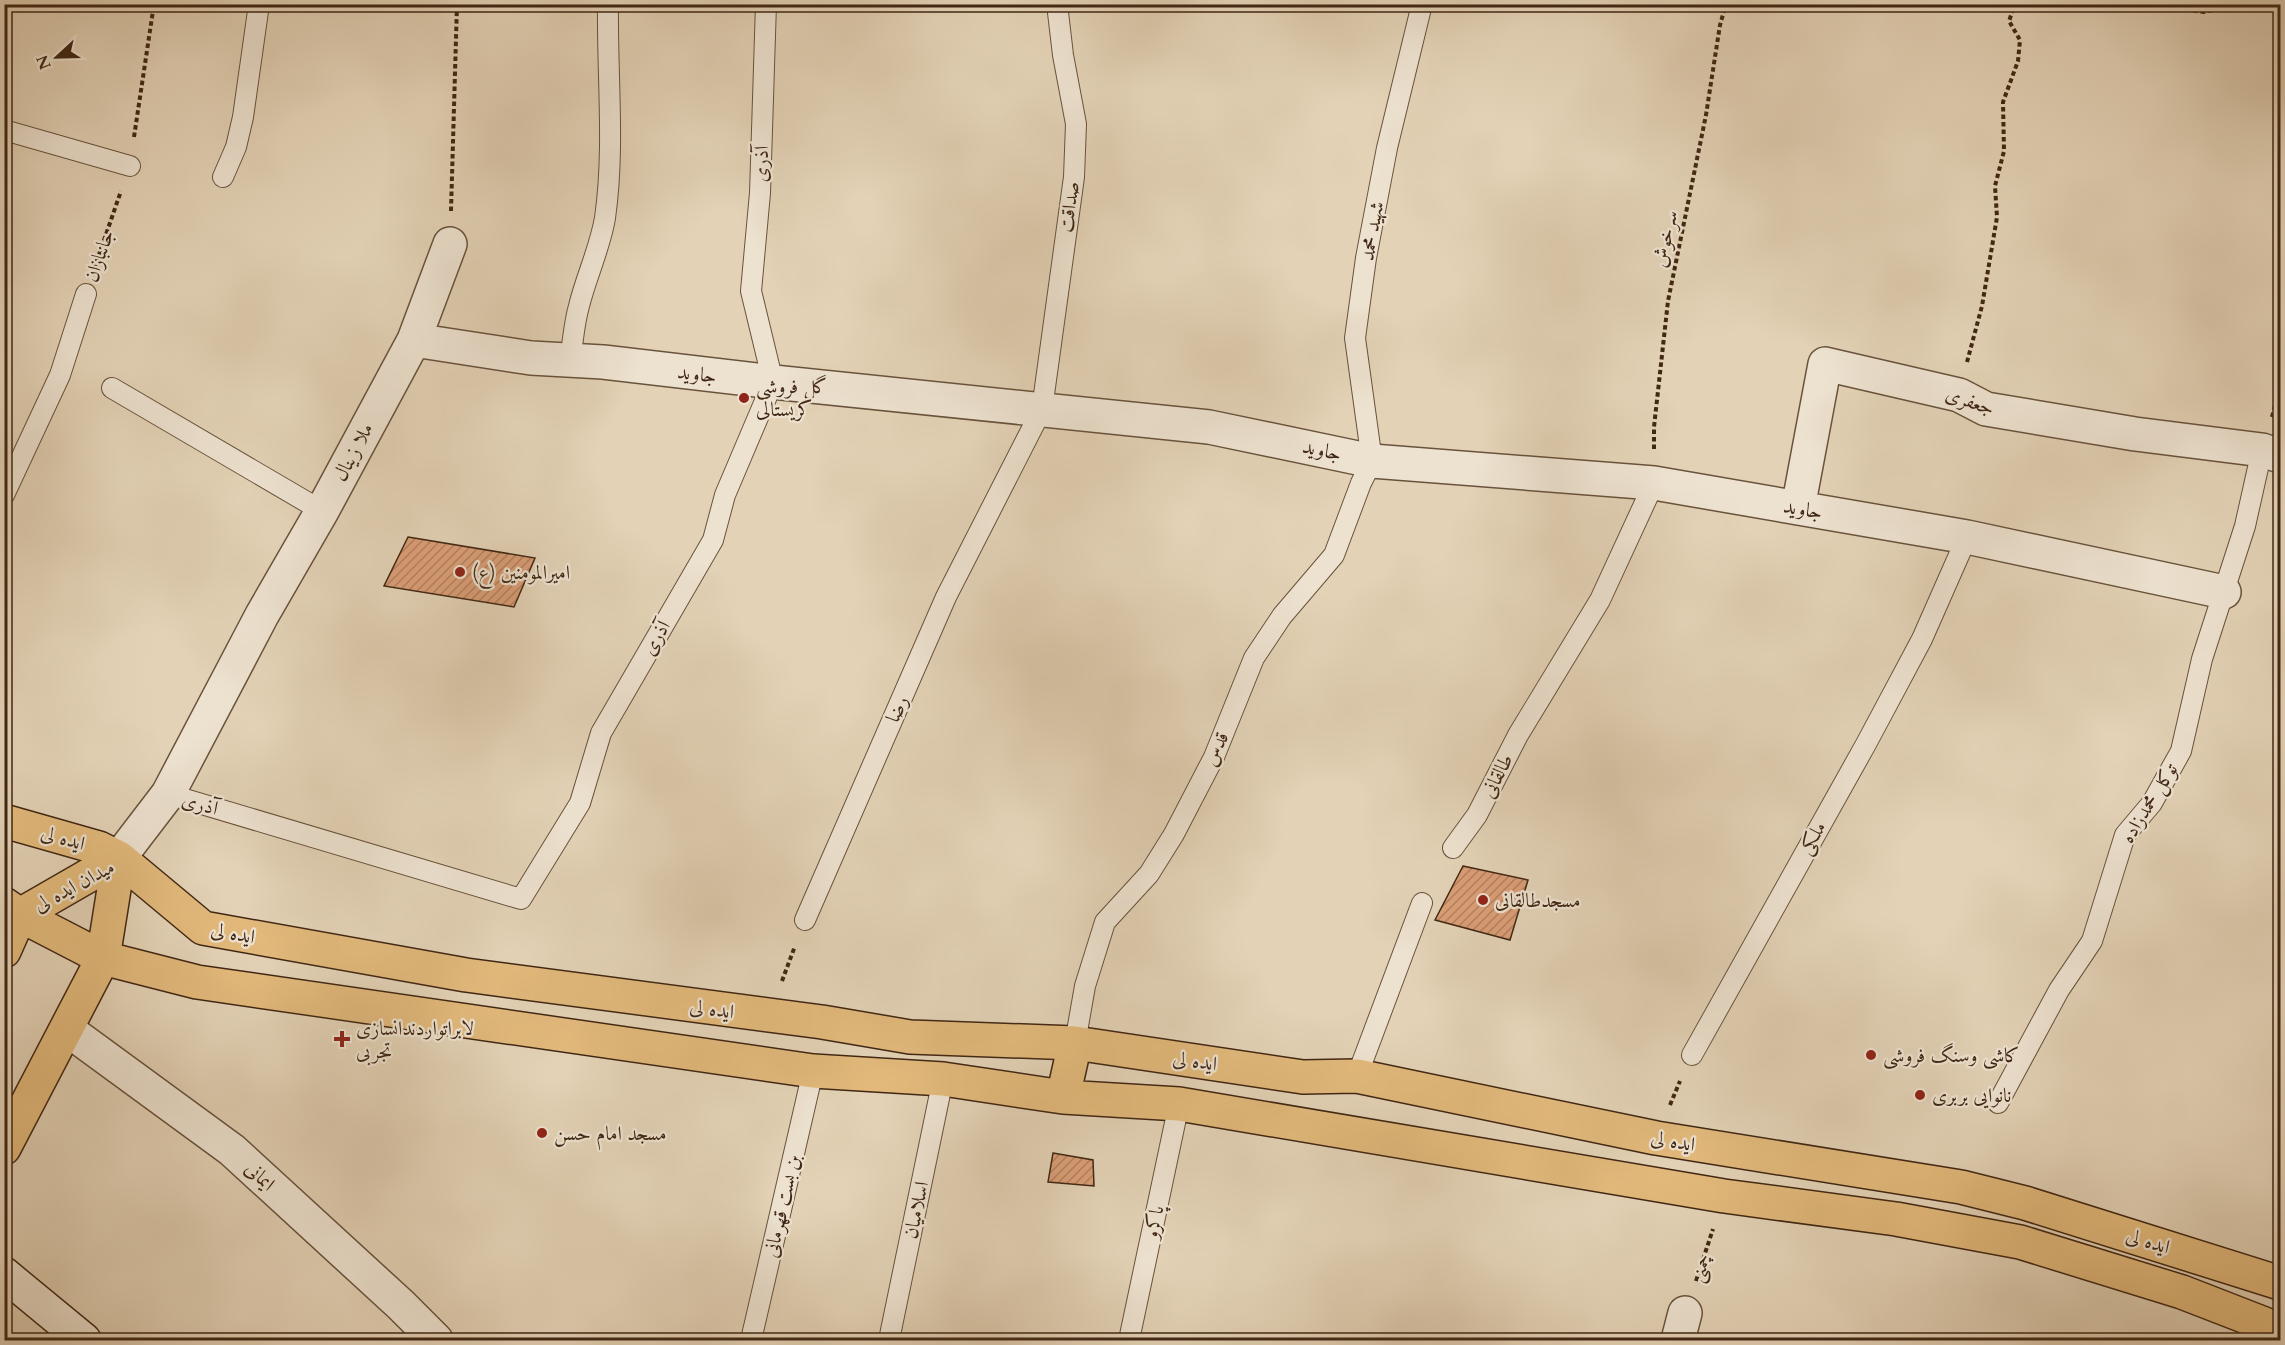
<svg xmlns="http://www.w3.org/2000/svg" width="2285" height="1345" viewBox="0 0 2285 1345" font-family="Cardo,Amiri,serif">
	<defs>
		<pattern id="building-hatch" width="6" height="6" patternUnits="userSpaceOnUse" patternTransform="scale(1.5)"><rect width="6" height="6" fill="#db9e76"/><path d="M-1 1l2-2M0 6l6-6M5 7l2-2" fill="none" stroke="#b38160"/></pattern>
	</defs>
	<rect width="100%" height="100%" fill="#e3d2b6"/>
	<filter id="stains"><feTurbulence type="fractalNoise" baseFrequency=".00333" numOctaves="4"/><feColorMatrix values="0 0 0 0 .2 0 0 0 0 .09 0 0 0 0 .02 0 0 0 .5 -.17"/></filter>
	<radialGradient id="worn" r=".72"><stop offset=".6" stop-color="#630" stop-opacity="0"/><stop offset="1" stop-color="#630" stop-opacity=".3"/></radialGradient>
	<!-- building -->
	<path fill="url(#building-hatch)" stroke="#402714" stroke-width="1.5" d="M408,537L535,558L514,607L384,586Z
		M1463,866L1528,880L1510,940L1435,920Z
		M1053,1153L1093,1160L1094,1186L1048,1182Z"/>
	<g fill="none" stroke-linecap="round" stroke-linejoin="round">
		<!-- lane casing -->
		<g stroke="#69523c" stroke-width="22">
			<path id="lane" d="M4,130L130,166
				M223,177L236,147L243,117L259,4
				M570,360C573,342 574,323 579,306C586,277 600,248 605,218C615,148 607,76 608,4
				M112,388L322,511
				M4,495L60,375L86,294
				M168,794L521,899L580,803L601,733L713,540L725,495L773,382L751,291L760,193L766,4
				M1453,848L1477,815L1518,735L1600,600L1654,483
				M805,920L946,597L1042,409L1074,177L1076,124L1063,55L1057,4
				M1075,1043L1085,986L1105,922L1149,874L1174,834L1214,757L1254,658L1282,616L1334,555L1361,483L1372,461L1355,338L1366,258L1387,148L1422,4
				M1692,1055L1866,744L1922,639L1967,537
				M1357,1076L1422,903
				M1998,1103L2059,990L2092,941L2125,835L2152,803L2181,751L2202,659L2245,526L2262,450
				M751,1340L813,1071
				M889,1340L943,1079
				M1129,1340L1179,1104"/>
		</g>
		<!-- street casing -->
		<g stroke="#69523c" stroke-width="36">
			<path id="street" d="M414,340L531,358L603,362L773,382L1209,427L1372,461L1654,483L1967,537L2224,592
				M1798,508L1825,364L1959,395L1986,409L2135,434L2262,450L2280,456
				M119,858L168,794L262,615L322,511L414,340L450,244
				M68,1030L232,1150L401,1305L436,1340
				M1678,1340L1685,1313"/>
		</g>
		<!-- secondary casing -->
		<g stroke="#402714" stroke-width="36">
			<path id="secondary" d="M4,1274L84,1340"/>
		</g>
		<!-- primary casing -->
		<g stroke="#402714" stroke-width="36">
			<path id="primary" d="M4,821L99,848L119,858L203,928L466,975L822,1022L910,1037L1075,1043L1303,1077L1357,1076L1656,1138L1961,1187L2025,1203L2280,1283
				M4,904L20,915L103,958L197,982L813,1071L943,1079L1063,1097L1179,1104L1724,1196L1896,1219L2020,1242L2182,1292L2280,1330
				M20,915L119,858
				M4,951L20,915
				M1063,1097L1075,1043
				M4,1148L103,958L119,858"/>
		</g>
		<!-- path -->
		<path stroke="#402714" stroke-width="4" stroke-dasharray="4.5 3" stroke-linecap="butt" d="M2141,4L2204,12L2238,4
			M134,137L154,4
			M451,211L457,4
			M94,269L121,191
			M1967,362L1982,306L1997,217L1995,186L2004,151L2003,102L2018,61L2020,40L2009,21L2015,4
			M2272,417L2280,386
			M1654,449V427L1668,301L1706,115L1720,25L1726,4
			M782,981L795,946
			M1670,1105L1680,1081
			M1696,1281L1713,1229"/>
		<!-- lane -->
		<use href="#lane" stroke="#ede2d0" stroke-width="20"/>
		<!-- street -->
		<use href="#street" stroke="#ede2d0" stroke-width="33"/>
		<!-- secondary -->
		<use href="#secondary" stroke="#ede2d0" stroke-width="33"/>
		<!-- primary -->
		<use href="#primary" stroke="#e2b97b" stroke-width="33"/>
	</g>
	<!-- markers -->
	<g fill="#8f2418" stroke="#ede2d0" stroke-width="2">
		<circle cx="744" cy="398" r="6"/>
		<circle cx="460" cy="572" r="6"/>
		<circle cx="1483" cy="900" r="6"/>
		<path d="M339 1030h6v6h6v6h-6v6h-6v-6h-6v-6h6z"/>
		<circle cx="1871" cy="1055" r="6"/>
		<circle cx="1920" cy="1095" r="6"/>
		<circle cx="542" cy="1133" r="6"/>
	</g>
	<g text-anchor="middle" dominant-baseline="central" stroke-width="4.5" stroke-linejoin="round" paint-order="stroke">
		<!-- street labels -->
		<g font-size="20" fill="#402714" stroke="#ede2d0">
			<text transform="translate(761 164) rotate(-88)">آذری</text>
			<text transform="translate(1069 207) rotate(-82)">صداقت</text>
			<text transform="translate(1372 231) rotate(-80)">شهید محمد</text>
			<text transform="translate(1665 239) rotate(-78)">سرخوش</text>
			<text transform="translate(99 256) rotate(-71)">جانبازان</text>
			<text transform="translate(697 374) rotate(7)">جاوید</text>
			<text transform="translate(1970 401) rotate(19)">جعفری</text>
			<text transform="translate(1322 450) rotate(12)">جاوید</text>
			<text transform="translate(353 452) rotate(-62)">ملا زینال</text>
			<text transform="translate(1803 509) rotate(10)">جاوید</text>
			<text transform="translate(656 638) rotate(-60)">آذری</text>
			<text transform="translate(897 709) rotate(-66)">رضا</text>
			<text transform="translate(1216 749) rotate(-66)">قدس</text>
			<text transform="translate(1497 776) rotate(-63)">طالقانی</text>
			<text transform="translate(2149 803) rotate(-58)">توکل محمدزاده</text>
			<text transform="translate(200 804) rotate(16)">آذری</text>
			<text transform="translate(63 838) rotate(16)">ایده لی</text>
			<text transform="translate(1812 838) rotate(-60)">ملکی</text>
			<text transform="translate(74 886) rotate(-28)">میدان ایده لی</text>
			<text transform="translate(233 933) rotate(11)">ایده لى</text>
			<text transform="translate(712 1009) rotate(8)">ایده لى</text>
			<text transform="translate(1195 1061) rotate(8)">ایده لى</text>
			<text transform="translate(1673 1141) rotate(10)">ایده لى</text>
			<text transform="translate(260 1176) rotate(43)">ایمانی</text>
			<text transform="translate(782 1206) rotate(-77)">بن بست قهرمانی</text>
			<text transform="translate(916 1210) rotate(-78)">اسلامیان</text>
			<text transform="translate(1154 1222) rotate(-78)">پاکرو</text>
			<text transform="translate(2148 1241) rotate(17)">ایده لى</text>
			<text transform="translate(1700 1268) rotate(-72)">چمنی</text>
		</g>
		<!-- poi labels -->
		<g font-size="20" fill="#402714" stroke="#ede2d0" text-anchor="start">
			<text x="756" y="386">گل فروشی<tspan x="756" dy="23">کریستالی</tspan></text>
			<text x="472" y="572">امیرالمومنین (ع)</text>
			<text x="1495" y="900">مسجدطالقانی</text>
			<text x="356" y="1028">لابراتواردندانسازی<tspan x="356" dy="23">تجربی</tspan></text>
			<text x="1883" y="1055">کاشی وسنگ فروشی</text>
			<text x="1932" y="1095">نانوایی بربری</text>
			<text x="554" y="1133">مسجد امام حسن</text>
		</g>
	</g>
	<!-- margin -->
	<rect width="2285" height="1345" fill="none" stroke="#e3d2b6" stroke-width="24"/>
	<rect x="6" y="6" width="2273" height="1333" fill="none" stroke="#402714" stroke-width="3"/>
	<rect x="12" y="12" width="2261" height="1321" fill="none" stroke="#402714" stroke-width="1.5"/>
	<!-- north arrow -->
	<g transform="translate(57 57) rotate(248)" stroke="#ede2d0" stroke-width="4.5" paint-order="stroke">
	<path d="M0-4.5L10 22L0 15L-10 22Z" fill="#402714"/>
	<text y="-9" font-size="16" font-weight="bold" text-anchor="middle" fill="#402714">N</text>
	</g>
	<rect width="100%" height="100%" filter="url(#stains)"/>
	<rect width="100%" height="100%" fill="url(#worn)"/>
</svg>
